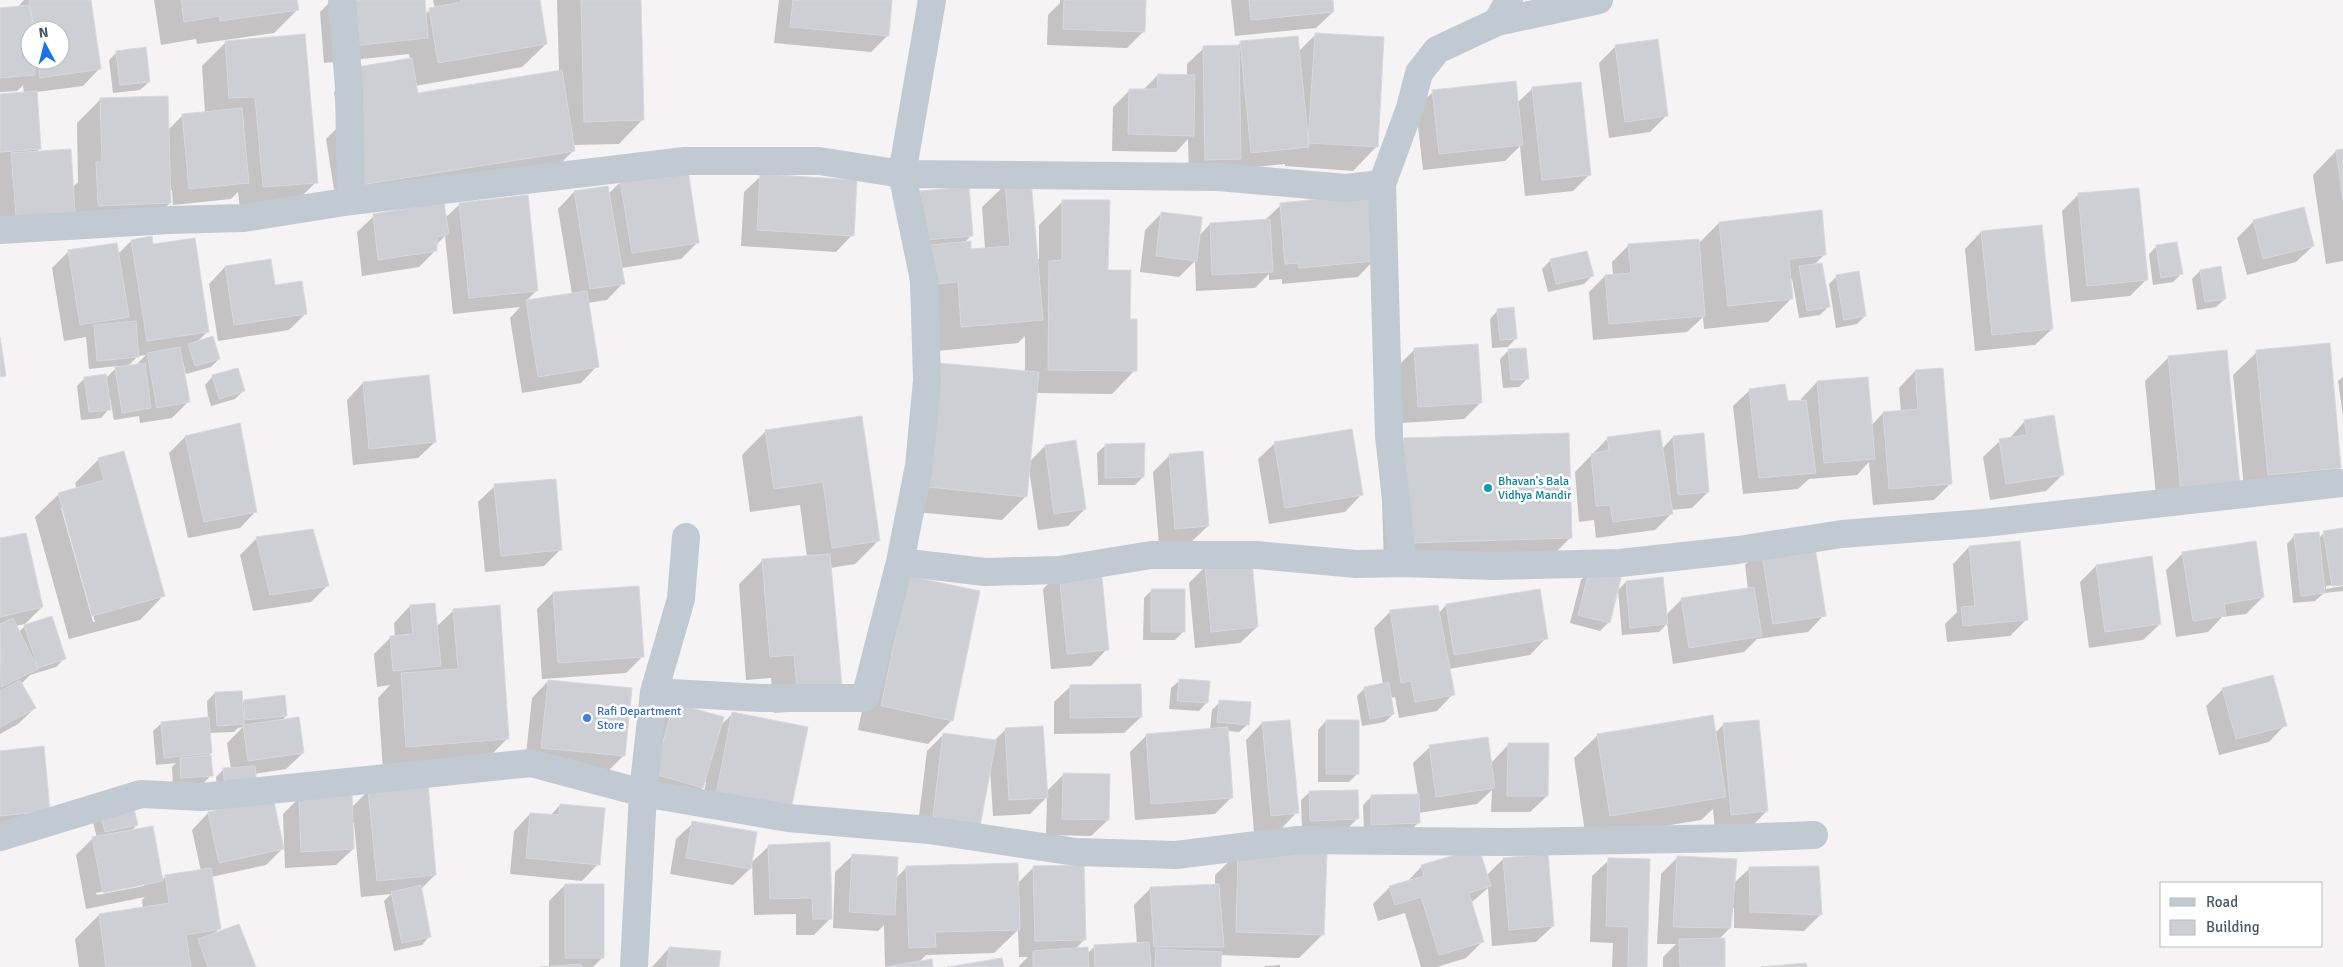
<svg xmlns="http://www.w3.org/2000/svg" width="2343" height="967" viewBox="0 0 2343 967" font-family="Signika,sans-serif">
	<rect width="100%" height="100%" fill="#f5f3f3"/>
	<!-- shadow -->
	<path fill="#0003" fill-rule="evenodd" d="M24,0H89L99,69L83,86L36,92L40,148L36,153L72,188L78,182L77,123L101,99L168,130L183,115L205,113L202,66L225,43L316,182L292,206L240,210L238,192L231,199L173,205L172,190H170V203L146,226L0,232V95L24,93L23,85L17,91L0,92V9L17,8ZM30,30H60V60H30Z
		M154,0H296L298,9L274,33L197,44L196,39L161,45Z
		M332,0H424L425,14L430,10L435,9L433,0H538L546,44L522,67L415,86L417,94L559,71L557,0H639L642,120L619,144L573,145V151L550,174L337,208L326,139L339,126L334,92L357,68L410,59L409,54L324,63L320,12Z
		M779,0H891L887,36L871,52L774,43Z
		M1060,0H1145L1143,32L1127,48L1047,45L1048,15L1060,3Z
		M1231,0H1332L1333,12L1316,28L1235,36Z
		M1315,35L1376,147L1353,171L1285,166V164L1234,169V164L1223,175L1189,176L1188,139L1176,152L1112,151L1113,107L1130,90H1143L1158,75L1187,76V64L1204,48L1237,47L1241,42L1298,52Z
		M1616,46L1667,115L1650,132L1609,138L1599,63Z
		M117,52L149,82L140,90L113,93L109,60Z
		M1533,88L1589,175L1573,191L1525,196L1520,146L1505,161L1423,170L1416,108L1433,92L1517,103Z
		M2343,150V261L2326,264L2313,175L2336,151Z
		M761,176L852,235L836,252L741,246L744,192Z
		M621,182L698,242L681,259L621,268L623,283L607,300L587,303L597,366L581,383L522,393L510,318L520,307L453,314L445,236L436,245V250L419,267L362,276L357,232L374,216L445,218L460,204L536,291L526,301L572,294L558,209L574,192L608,194Z
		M1006,184L1037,259H1039V225L1063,201L1107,271L1129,320L1135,370L1112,394L1036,393L1029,462L1045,446L1085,509L1068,526L1038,530L1029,469L1026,496L1002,520L904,511L1025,372V336L1018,343L938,351L912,307L904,209L921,193L972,235L964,243L970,251L985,249L982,207Z
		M2079,194L2146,280L2130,296L2071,302L2062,211Z
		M1281,205L1374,260L1358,277L1282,284V279L1269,280V274L1255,288L1196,291L1195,261L1179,277L1140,272L1145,230L1162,213L1199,236L1210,224L1264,221Z
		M2254,221L2313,246L2296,262L2247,275L2237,238Z
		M1719,223L1825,254L1814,265L1828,307L1820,315L1799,318L1792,279H1789L1792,298L1768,322L1704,329L1703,317L1687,332L1593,340L1589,292L1605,276L1613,275L1612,262L1629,245L1698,244Z
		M1981,232L2052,329L2035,345L1975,351L1965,249Z
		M131,241L151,246L208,331L197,342L219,359L211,367L186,374L183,362H181L188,402L172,418L140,423L139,416L114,420L110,398H108L109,409L101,418L81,420L77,386L85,378H106L118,366L89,369L86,337L64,341L52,268L69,251L118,254ZM146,355L136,365L127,367L138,356Z
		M2157,246L2181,274L2173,282L2153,285L2149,254Z
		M1551,260L1592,276L1584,284L1548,292L1542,269Z
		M225,267L274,286L306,313L289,330L218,341L209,284Z
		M2200,271L2225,299L2216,307L2197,310L2192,279Z
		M1837,276L1865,316L1857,324L1836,328L1829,284Z
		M1498,310L1516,338L1508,347L1492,348L1490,319Z
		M1415,349L1481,402L1464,419L1402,423L1398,366Z
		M1509,350L1528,378L1519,387L1503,388L1500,359Z
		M2257,352L2340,468L2316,492L2245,498L2233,375Z
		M2169,357L2239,487L2158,516L2145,381Z
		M1915,371L1950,484L1934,500L1873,505L1869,462L1857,475L1809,479L1798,489L1743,494L1733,406L1750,390L1786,403L1801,402V399L1817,382L1871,426L1883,413L1901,412L1899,388Z
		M213,376L243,391L235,399L211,406L205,385Z
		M2343,377V416L2338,381Z
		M363,383L435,442L418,458L353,465L347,400Z
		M861,417L879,540L855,564L830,568L817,710L774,713L771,678L746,680L739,584L763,560L807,557L800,505L750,512L742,455L766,431Z
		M2025,421L2062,475L2046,491L1990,500L1983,457L2000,441L2009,439Z
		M185,437L256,511L240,528L188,538L169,453Z
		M1673,437L1708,492L1692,508L1671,510L1672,513L1655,530L1596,538L1594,520L1579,522L1575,472L1608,438L1662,449Z
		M1405,440L1570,538L1547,561L1384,566L1381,463Z
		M1275,443L1361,495L1345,512L1269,524L1258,459Z
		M1106,445L1143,477L1135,485H1098L1097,453Z
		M1169,456L1208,526L1191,542L1159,545L1153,472Z
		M99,459L163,596L140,620L69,639L35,517L59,494L77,489L75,483ZM61,508H64L95,622H93Z
		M495,486L560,550L544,566L485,572L478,502Z
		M2343,529V584L2326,586V589L2343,586V591L2324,593L2315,601L2293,603L2287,544L2295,535L2319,538L2324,533Z
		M257,538L328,585L311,602L253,611L240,555Z
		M0,540L42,607L25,624L15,626L19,632L25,626L65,658L56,667L30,675L21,684L35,708L18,724L0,734Z
		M1969,547L2027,619L2010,636L1947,642L1945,624L1957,612L1953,564Z
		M1761,549L1824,615L1808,632L1757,639L1744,652L1673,664L1667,624L1659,632L1622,635L1618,590L1626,582L1666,615L1682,599L1748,589L1745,565Z
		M2183,553L2263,597L2246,614L2222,617L2208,632L2176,637L2166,570Z
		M2096,566L2160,624L2143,640L2089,648L2080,582Z
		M1205,567L1257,627L1240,643L1195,648L1189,583Z
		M1589,572L1609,622L1600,631L1570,623L1581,580Z
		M1059,573L1107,649L1091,666L1051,669L1043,589Z
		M1152,590L1183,632L1175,640H1143L1144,598Z
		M553,593L642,657L626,673L542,679L537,609Z
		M1493,597L1546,638L1530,655L1449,669L1453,694L1437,711L1399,718L1395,697L1390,698L1393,714L1385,722L1362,726L1357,696L1365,688L1383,685L1374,628L1391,611L1438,614L1446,605Z
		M885,601L952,720L928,744L858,730Z
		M410,606L436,627L454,610L508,738L484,762L383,770L378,698L390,685L377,687L374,654L390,638L395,637L394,623Z
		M1180,680L1207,702L1199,711L1169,709L1171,688Z
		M548,681L624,755L607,772L525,764L532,698Z
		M1071,686L1141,717L1124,733L1054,734V702Z
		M2223,689L2285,725L2269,742L2219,755L2206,706Z
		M215,693L241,704L244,701L286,716L281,721L303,753L286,769L254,774L218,797L216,777L224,769H231L227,743L243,727L238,728L234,732L209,733L211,753L207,757L211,775L203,784L173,786L172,767L176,763L156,765L153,731L162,723L208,719L207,701Z
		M1220,702L1248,724L1239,732L1227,731L1232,797L1215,814L1135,820L1130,752L1147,735L1210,730L1212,710Z
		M675,704L720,726L733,713L773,826L700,811L706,782H704L702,788L686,804L638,790L658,721Z
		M1326,721L1357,774L1349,782H1318V730Z
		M1262,723L1297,812L1281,829L1254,832L1246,740Z
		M1723,725L1767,811L1750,828L1715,831L1713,809L1701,820L1586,839L1574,758L1598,735L1715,733Z
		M1006,729L1046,792L1064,774L1108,820L1091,836L1046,835L1047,797L1030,814L993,816L990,769L979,827L917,832L927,751L944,734L994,741Z
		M1509,744L1547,796L1530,812H1491L1492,790L1477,804L1418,813V823L1410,831L1364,832L1363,805L1371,797L1418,795L1413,763L1430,747L1491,763Z
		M0,752L48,811L0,830Z
		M369,790L435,875L421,889L430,936L422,945L394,951L384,901L391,894L361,897L354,823H352L353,849L336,865L285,868L283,814L300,797L351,808Z
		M1310,792L1358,818L1349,827L1302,829L1301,800Z
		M560,805L598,864L582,881L510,874L514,831L530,814L550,816Z
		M208,813L283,848L266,865L211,877L219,929L213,935L254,967H79L75,939L99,915L143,909L142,900L145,897L86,909L76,855L92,839L97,838L91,815L137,825L130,832L161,881L166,876L201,871L192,830ZM144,883V886L97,895L96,893Z
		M693,823L755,833L750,869L733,885L670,874L676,839Z
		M769,846L830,919L814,935H796V914L754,915L752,862Z
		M1239,852L1323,934L1299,958L1221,955L1220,967H1018L1028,957H1019L1018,930L994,953L926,955L919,962L932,967H885L884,925L878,931L833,928L835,872L852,856L896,878L907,867L1017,884L1034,867L1084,940L1075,949L1087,954L1095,946L1137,944L1134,905L1150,889L1215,885V875Z
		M1547,856L1553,926L1536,942L1492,946L1488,888L1471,903L1482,942L1466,958L1437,967H1421L1405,913L1378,921L1373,904L1390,887L1406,883L1421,867L1486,876L1503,859Z
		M1678,857L1733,884L1750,868L1820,915L1804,931L1734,928V908H1732L1730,928L1718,940L1724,967H1663V957L1676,944H1657L1661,874Z
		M1609,860L1646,967H1612L1613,943L1590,942L1592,876Z
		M565,885L603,957L593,967H549V901Z
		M669,948L718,967H652Z
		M1280,965V967H1264L1265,966Z"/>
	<!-- building -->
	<path fill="#cdcfd5" stroke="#d7d9de" d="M29,0H91L101,69L40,78L38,60H60V30H34Z
		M181,0H297L299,10L220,21V16L184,22Z
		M337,0H425L428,38L341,47Z
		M461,0H540L547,44L438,63L429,8L461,2Z
		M581,0H641L644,120L584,122Z
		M793,0H892L889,36L790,27Z
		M1064,0H1146L1145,32L1063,29Z
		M1249,0H1333L1334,12L1251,20Z
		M30,5L32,30H30V60H34L35,75L0,78V8Z
		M1315,33L1384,37L1378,147L1308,143Z
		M305,34L318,183L263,187L255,97L229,98L225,41Z
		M1298,36L1309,147L1251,153L1240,41Z
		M1658,39L1668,116L1625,122L1615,45Z
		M1239,45L1241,159L1205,160L1203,46Z
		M146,47L150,82L120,85L116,51Z
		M412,58L418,93L562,70L575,151L360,185L349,114L364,111L357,67Z
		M1158,74L1195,75L1194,136L1128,134L1129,89H1157Z
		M1516,81L1523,145L1439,154L1432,90Z
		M1581,82L1591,175L1542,180L1532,87Z
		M37,91L41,149L0,152V94Z
		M168,96L171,203L98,206L96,162H102L100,98Z
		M242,108L249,183L189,189L182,114Z
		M71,149L75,212L16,216L11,153Z
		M2343,149V200L2336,150Z
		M688,170L699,243L632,253L620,181Z
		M760,174L857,180L854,236L757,230Z
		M1031,180L1043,320L961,327L958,282L935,284L931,245L971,241V249L1010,246L1005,182Z
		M608,186L625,284L590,289L574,191Z
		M969,187L973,236L924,240L920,191Z
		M2139,188L2148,280L2087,286L2078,193Z
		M1369,194L1376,261L1299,268L1298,263L1285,264L1280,203Z
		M528,195L538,291L469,298L459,203Z
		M1062,200H1110L1108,270H1131L1130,319H1137V371L1048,370L1049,261L1062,260Z
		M444,202L449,234L437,237V251L378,260L373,214Z
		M2304,207L2314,246L2263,259L2253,220Z
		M1822,210L1826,255L1789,259L1793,299L1728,306L1719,222Z
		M1161,212L1202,217L1197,261L1156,256Z
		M1270,219L1273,272L1212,275L1210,223Z
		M2042,225L2053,329L1992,335L1981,231Z
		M152,236L153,244L195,238L209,332L147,341L131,240Z
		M1699,239L1705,316L1609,324L1605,275L1631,273L1628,244Z
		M2177,242L2183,274L2161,278L2156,245Z
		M117,243L129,317L80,325L68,250Z
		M1587,251L1594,276L1556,284L1550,259Z
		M271,259L275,285L302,281L307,314L234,325L225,266Z
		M1822,263L1830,307L1807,311L1799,266Z
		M2221,266L2226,299L2205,302L2200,270Z
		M1859,271L1866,316L1844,320L1836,275Z
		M587,291L599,367L538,377L526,300Z
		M1514,307L1517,339L1500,340L1497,309Z
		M136,321L139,357L97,361L94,325Z
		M213,336L220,359L195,366L188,344Z
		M0,337L6,376L0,377Z
		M2330,343L2341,468L2268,475L2256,350Z
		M1478,344L1482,403L1418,407L1414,348Z
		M180,347L190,402L157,408L147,353Z
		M1526,348L1529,379L1511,380L1508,349Z
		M2227,350L2240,487L2181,493L2168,356Z
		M145,363L151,408L122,413L115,367Z
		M939,363L1039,372L1027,497L927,487Z
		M238,368L245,391L219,399L212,375Z
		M1943,368L1952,484L1889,489L1883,412L1918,409L1915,370Z
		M106,374L111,410L89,412L84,377Z
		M429,375L436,442L369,449L363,382Z
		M1868,377L1875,459L1824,463L1817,381Z
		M1785,384L1788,401L1806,400L1816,473L1759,478L1749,389Z
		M2054,415L2064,475L2006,484L1999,439L2027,435L2024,420Z
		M862,416L880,541L832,548L823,482L774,489L765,430Z
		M240,423L257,512L204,522L185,436Z
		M1352,429L1363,495L1285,508L1274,442Z
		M1660,430L1673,514L1613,522L1610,505L1596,506L1591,454L1609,450L1607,437Z
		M1569,433L1572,538L1407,543L1404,438Z
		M1704,433L1709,492L1678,495L1673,436Z
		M1076,440L1086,509L1054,514L1045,445Z
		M1145,443L1144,477L1105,478V444Z
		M124,451L165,596L92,616L58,493L104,480L98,458Z
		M1203,451L1209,526L1175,529L1169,454Z
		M556,479L562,550L501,556L494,484Z
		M2343,528V585L2332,586L2323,531Z
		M313,529L329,586L270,595L256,537Z
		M2319,532L2325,593L2301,596L2294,534Z
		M26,533L43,607L0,617V538Z
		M1814,540L1826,616L1773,624L1761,548Z
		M2020,541L2028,620L1963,626L1961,607L1975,606L1969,546Z
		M2256,541L2264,597L2224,604L2226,616L2193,621L2182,552Z
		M830,554L842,686L797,690L794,655L770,657L762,559Z
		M2152,556L2161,624L2105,632L2096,565Z
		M1252,561L1258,627L1211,632L1205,566Z
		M1101,568L1109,650L1067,654L1059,572Z
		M1589,571L1621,578L1610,623L1578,615Z
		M908,576L980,591L953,721L881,706Z
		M1663,577L1668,624L1630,628L1626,581Z
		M639,586L644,657L558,663L553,592Z
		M1754,587L1762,636L1689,648L1681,598Z
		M1151,589H1185V632H1151Z
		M1540,589L1548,639L1454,655L1446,604Z
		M435,603L441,666L393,671L390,636L413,634L410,605Z
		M500,605L509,739L406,747L401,673L458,669L453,609Z
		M1438,605L1455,695L1415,702L1411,681L1401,683L1390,610Z
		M52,616L66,659L38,668L24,625Z
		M13,618L38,669L1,687L0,624Z
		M2273,675L2287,726L2236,739L2222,688Z
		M1179,679L1210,681L1208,703L1177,701Z
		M20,680L36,708L0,727V691Z
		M548,680L632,688L625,756L541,748Z
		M1389,682L1394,714L1370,719L1364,687Z
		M1141,684L1142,717L1070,718V685Z
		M242,691L244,724L217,726L215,692Z
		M285,695L287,716L245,720L244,700Z
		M1219,700L1251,702L1249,725L1217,722Z
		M674,703L724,717L703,788L654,774Z
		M732,712L808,727L791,810L716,795Z
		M1713,715L1726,797L1610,816L1597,734Z
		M209,717L212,753L164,758L161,722Z
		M299,717L304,753L248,761L243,725Z
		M1290,720L1299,813L1271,816L1262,722Z
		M1326,720H1359V774H1326Z
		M1759,720L1768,811L1731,815L1723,723Z
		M1043,726L1048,798L1009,800L1005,728Z
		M1228,727L1233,798L1151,804L1146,734Z
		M943,733L996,740L980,827L933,816Z
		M1488,737L1495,788L1436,797L1429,745Z
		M1508,743H1549L1548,796H1507Z
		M44,746L50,811L0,816V751Z
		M211,755L213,776L181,778L180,758Z
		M255,766L257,786L225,789L223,768Z
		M1063,773L1110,774L1109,820L1062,819Z
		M428,783L436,875L377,881L368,789Z
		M1358,790L1359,819L1310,821L1309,791Z
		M352,794L354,849L301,852L299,796Z
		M1419,794L1420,823L1371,825V795Z
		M131,797L138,825L105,832L98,805Z
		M273,797L284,849L219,863L208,812Z
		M560,804L605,808L600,865L526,858L530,813L559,815Z
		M692,821L757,832L751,869L686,858Z
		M153,826L163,881L103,893L92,837Z
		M830,842L832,919H813L812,898L770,899L768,845Z
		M1479,848L1491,886L1469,893L1484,942L1439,955L1421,897L1395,905L1389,886L1424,876L1421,865Z
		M1238,850L1327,854L1324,935L1236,932Z
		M852,854L898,857L895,915L849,912Z
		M1548,854L1554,926L1509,930L1503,858Z
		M1677,856L1737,859L1731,928L1673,927Z
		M1608,858L1650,859L1647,967H1628L1629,927L1606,926Z
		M1018,863L1020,930L935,932L936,947L909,948L906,866Z
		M1084,865L1086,940L1035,941L1033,866Z
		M1819,866L1822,915L1750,912L1749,867Z
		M211,868L221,929L186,935L191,967H106L99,914L169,903L165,875Z
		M565,884H604V958H565Z
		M1219,884L1224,947H1154L1150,887Z
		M421,885L431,937L402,943L391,892Z
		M239,924L256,967H208L198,939Z
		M1725,938V967H1680L1679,939Z
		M1149,942L1151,967H1095L1094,945Z
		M669,947L721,951L719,967H667Z
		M1088,947L1089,967H1033V951Z
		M1156,949L1222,952L1221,967H1155Z
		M1002,958L1004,967H947Z
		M932,959L933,967H885Z
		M1806,963L1807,967H1761Z
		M581,964L582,967H540Z"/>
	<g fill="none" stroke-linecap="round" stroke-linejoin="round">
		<!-- minor -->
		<path stroke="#c1cad2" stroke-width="28" d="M342,0L349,88L351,201
			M1497,22L1599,0
			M1382,184L1389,436L1403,563
			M0,230L169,220L244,218L351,201L685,161H819L902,174L1218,177L1346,188L1382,184L1410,108L1419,73L1437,50L1497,22L1509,0
			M900,562L985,572L1059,570L1151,555H1256L1356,564L1403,563L1493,566L1620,563L1738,550L1842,534L1984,523L2343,483
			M654,692L761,698H865L900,562L919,466L927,380L924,280L902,174L932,0
			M0,837L141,794L202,797L531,763L643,793L788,818L929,830L1076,852L1176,855L1298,840L1505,842L1740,838L1814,835
			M634,967L643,793L654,692L681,599L686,537"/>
	</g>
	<!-- markers -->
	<circle fill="#0f9aa8" stroke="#fff" stroke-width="2" cx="1488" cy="488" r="5"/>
	<circle fill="#3f7fe0" stroke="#fff" stroke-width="2" cx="587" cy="718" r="5"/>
	<g text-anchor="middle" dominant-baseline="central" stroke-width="5" stroke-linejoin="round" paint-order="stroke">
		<!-- culture labels -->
		<g font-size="12" fill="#0d838f" stroke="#fff" text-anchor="start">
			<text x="1498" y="481">Bhavan's Bala<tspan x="1498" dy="14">Vidhya Mandir</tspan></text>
		</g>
		<!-- shop labels -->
		<g font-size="12" fill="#366cbe" stroke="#fff" text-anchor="start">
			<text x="597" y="711">Rafi Department<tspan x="597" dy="14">Store</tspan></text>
		</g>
	</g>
	<!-- legend -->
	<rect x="2160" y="882" width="162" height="65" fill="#ffffff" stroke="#b7bbc0"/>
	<rect x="2170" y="898" width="25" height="8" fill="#c1cad2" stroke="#b7bbc0"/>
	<text x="2206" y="907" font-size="15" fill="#4a5661">Road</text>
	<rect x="2170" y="920" width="25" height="15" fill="#cdcfd5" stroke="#b7bbc0"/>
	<text x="2206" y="932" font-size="15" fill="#4a5661">Building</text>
	<!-- north arrow -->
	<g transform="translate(45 45) rotate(353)"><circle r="24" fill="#ffffff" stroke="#b7bbc0"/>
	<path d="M0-4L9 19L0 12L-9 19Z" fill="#1a73e8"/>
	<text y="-8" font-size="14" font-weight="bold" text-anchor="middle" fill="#4a5661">N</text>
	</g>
</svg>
